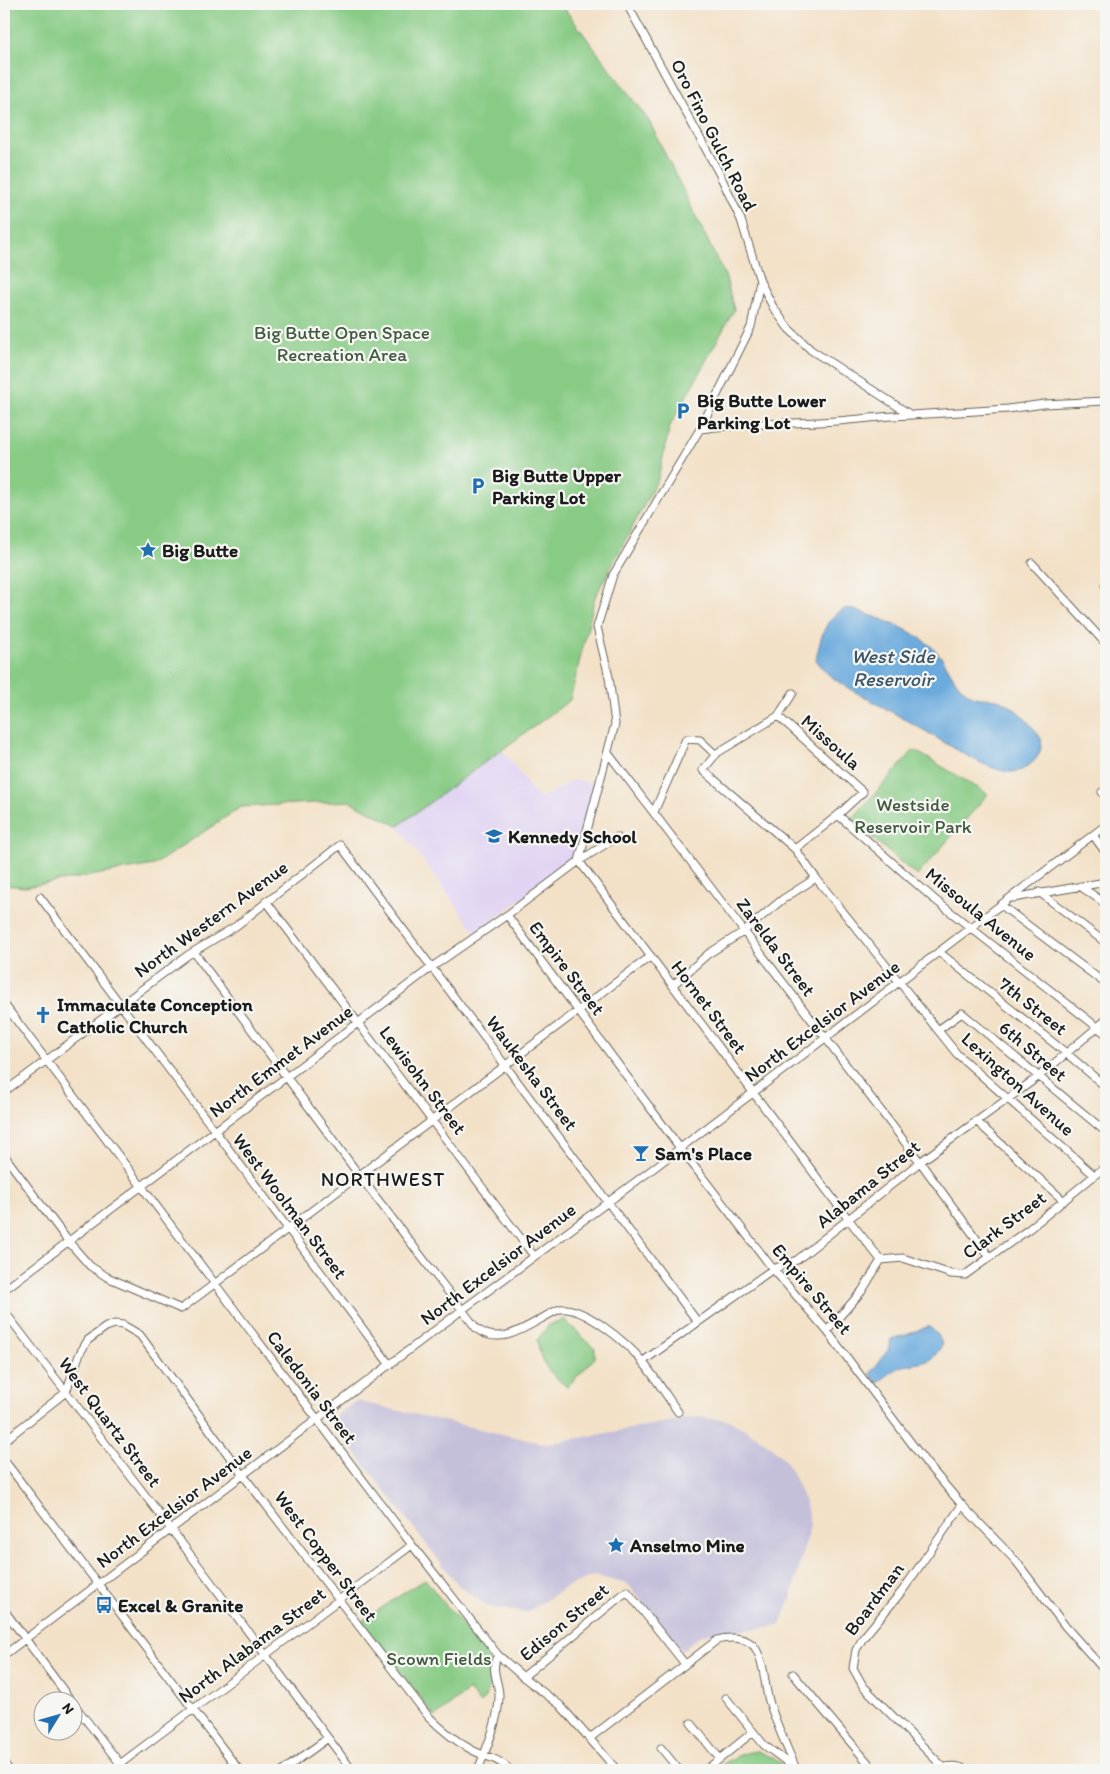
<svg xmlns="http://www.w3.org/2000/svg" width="1110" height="1774" viewBox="0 0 1110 1774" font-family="Itim,sans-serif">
	<rect width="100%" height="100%" fill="#f6f6f2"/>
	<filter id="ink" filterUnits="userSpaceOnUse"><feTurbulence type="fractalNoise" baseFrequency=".02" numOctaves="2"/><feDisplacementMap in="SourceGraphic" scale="10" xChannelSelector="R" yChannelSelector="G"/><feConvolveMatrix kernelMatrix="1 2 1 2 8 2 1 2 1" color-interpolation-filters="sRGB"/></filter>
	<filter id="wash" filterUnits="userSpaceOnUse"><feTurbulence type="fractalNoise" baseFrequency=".0096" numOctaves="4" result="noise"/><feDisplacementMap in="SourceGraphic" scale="20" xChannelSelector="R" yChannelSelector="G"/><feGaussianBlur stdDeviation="1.12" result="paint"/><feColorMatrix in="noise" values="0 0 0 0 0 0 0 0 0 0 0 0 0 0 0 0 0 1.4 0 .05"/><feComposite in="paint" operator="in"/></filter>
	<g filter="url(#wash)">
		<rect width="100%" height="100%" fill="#f3e1c7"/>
		<!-- built -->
		<path fill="#e1d4f3" d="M502,749L539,799L573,780L594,783L580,846L574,860L476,933L398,826Z"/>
		<!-- industrial -->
		<path fill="#c5c0da" d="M356,1401L546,1444L695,1417L728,1420L755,1435L772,1447L788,1464L806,1504L810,1525L791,1599L780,1626L702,1634L682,1651L628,1584L593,1576L566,1587L526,1613L489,1607L459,1586L330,1420Z"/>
		<!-- green -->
		<path fill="#87cb84" stroke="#527450" d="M4,4H561L649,121L726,278L734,310L670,426L658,479L595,597L570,700L398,826L349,801L241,807L154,865L25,887L4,885Z
			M914,750L988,794L917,876L851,820Z
			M564,1319L595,1349V1358L567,1387C547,1370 542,1366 537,1340L550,1324Z
			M425,1579C441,1601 460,1621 477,1642C481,1648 488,1655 490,1661C495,1679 490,1690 480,1704L469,1690L435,1717L362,1621Z
			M757,1751L773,1758L790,1770H716C727,1760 743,1752 757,1751Z"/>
		<!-- water -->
		<path fill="#6aaadd" stroke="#43637c" d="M848,608C879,618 920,630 941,657C951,670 955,686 971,695C979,700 988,697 997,699C1011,702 1034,726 1041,739C1043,745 1039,756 1035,760C1029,766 1021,772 1012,772C992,772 957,750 940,740C921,728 900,717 881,706C864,696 847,689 832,677C826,673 821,666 816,660C820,640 825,614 848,608Z
			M929,1326L939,1336L942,1345C929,1368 922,1360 901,1367C893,1370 885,1378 877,1383L870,1374L888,1350L891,1339L906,1335Z"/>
	</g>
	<g filter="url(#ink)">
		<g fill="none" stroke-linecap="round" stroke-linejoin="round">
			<!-- minor casing -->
			<g stroke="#676158" stroke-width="9">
				<path id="minor" d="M627,4L720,175L741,220L760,281L751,327L700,429L613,575L597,627L609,677L615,724L579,861L849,1220L881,1260
					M760,281L773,307L788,328L811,350L911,415L1008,409L1044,404L1106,401
					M700,429C740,423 779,424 819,422C850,421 880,416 911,415
					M1032,563L1106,644
					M1105,585L1106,587
					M793,693L778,716L717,753L703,770L795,849L816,878L957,1054L1094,1175
					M778,716L863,792L838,815L795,849
					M608,753L920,1162L989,1256
					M1102,792L1106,798
					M654,812L686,739L700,740L716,755
					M838,815L934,899L1106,1034
					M1093,835L1106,853
					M1080,886L1106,904
					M1039,892L1106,943
					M40,897L390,1365
					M1013,898L1106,882
					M266,901L534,1256
					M1001,905L1106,984
					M507,915L680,1148L773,1269L827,1331L927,1464L962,1505L1016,1561L1065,1626L1106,1672
					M194,952L359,1175L476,1328C503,1351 535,1319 560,1309C584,1306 627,1343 642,1361C655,1377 666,1395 678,1412
					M939,952L1065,1052L1106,1087
					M673,985L708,954L743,932L783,899L816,878
					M4,1004L412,1545L498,1655L523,1677L560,1705L617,1770
					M938,1030L962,1013L1106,1132
					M4,1092L188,955L236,926L340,845L697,1321
					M976,1121L1064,1201
					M4,1155L68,1241L90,1266L107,1277L181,1309L651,956
					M4,1290L432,967L507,915L579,861L617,837
					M4,1311L171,1529L352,1770
					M827,1331L862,1291L881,1260L903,1258L951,1274L965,1275L1029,1229L1106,1166
					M642,1362L773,1269L797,1260L920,1162L1038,1077L1106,1020
					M4,1441L66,1392L80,1353L88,1340L106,1327L115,1324L123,1325L140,1335L243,1475L428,1716C441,1729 455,1741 472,1750C485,1757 499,1758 510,1770
					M4,1460L239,1770
					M4,1610L72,1702
					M4,1655L462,1310L646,1174L1106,825
					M793,1674L874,1770
					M523,1677L627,1591L685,1664
					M726,1698L764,1745L795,1768
					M72,1702L125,1770
					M691,1723L720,1759
					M590,1738L717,1640C729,1637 748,1636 756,1649C765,1664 764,1684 769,1701C776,1724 787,1747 796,1769
					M661,1748L679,1770
					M4,1763L9,1770
					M112,1770L412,1545
					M284,1770L328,1738
					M478,1770C487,1747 498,1722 499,1698C500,1683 489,1669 498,1655
					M706,1770L753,1732
					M939,1770C946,1765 959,1765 966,1770
					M944,1770L943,1767L863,1686L853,1668L856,1650L863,1638L903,1590L962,1505"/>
			</g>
			<!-- minor -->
			<use href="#minor" stroke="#fff" stroke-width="7"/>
		</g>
	</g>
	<!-- icons -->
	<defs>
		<g id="parking-bare" transform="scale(1.35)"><path d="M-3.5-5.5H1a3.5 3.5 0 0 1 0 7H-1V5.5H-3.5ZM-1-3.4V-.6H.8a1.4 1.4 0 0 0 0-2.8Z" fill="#1f6fb2" stroke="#f6f6f2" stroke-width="2.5" paint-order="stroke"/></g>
		<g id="sight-bare" transform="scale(1.35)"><path d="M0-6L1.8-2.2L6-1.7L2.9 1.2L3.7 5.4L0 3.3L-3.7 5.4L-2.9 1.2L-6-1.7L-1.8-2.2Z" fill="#1f6fb2" stroke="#f6f6f2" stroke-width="2.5" paint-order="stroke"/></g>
		<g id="school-bare" transform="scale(1.35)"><path d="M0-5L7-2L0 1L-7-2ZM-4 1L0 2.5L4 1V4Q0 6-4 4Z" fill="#1f6fb2" stroke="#f6f6f2" stroke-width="2.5" paint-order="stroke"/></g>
		<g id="church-bare" transform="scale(1.35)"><path d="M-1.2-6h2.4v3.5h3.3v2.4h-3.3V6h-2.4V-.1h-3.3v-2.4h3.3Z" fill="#1f6fb2" stroke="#f6f6f2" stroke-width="2.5" paint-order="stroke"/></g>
		<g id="bar-bare" transform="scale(1.35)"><path d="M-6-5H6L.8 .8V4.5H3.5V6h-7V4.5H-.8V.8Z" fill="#1f6fb2" stroke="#f6f6f2" stroke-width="2.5" paint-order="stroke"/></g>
		<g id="bus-bare" transform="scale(1.35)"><path d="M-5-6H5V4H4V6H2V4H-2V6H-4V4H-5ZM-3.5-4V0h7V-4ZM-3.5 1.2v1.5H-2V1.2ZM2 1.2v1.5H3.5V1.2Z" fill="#1f6fb2" stroke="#f6f6f2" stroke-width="2.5" paint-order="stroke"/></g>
	</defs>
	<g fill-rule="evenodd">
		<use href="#parking-bare" x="683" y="411"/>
		<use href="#parking-bare" x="478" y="486"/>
		<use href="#sight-bare" x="148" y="550"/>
		<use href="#school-bare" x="494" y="836"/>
		<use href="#church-bare" x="43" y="1015"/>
		<use href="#bar-bare" x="641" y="1153"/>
		<use href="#sight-bare" x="616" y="1545"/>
		<use href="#bus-bare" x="104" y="1605"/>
	</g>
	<g text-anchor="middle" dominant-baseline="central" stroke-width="4.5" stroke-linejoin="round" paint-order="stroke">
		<!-- street labels -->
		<g font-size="19" fill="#1c1c1c" stroke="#f6f6f2">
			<text transform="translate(714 135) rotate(63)">Oro Fino Gulch Road</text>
			<text transform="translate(831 742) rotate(42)">Missoula</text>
			<text transform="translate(981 914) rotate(39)">Missoula Avenue</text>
			<text transform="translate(211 919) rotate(-36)">North Western Avenue</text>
			<text transform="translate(776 947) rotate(53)">Zarelda Street</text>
			<text transform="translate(567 968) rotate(53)">Empire Street</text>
			<text transform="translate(1033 1006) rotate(38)">7th Street</text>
			<text transform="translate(709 1007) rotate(53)">Hornet Street</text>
			<text transform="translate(822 1021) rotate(-37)">North Excelsior Avenue</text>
			<text transform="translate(1033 1051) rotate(40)">6th Street</text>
			<text transform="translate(281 1061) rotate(-37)">North Emmet Avenue</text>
			<text transform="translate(532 1073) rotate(53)">Waukesha Street</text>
			<text transform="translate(423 1080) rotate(53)">Lewisohn Street</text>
			<text transform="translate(1018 1084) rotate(42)">Lexington Avenue</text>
			<text transform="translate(868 1184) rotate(-39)">Alabama Street</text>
			<text transform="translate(290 1206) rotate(53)">West Woolman Street</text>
			<text transform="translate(1004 1225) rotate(-37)">Clark Street</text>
			<text transform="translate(498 1264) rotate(-37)">North Excelsior Avenue</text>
			<text transform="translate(812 1289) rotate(50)">Empire Street</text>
			<text transform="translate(312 1387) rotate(53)">Caledonia Street</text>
			<text transform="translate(110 1422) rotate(53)">West Quartz Street</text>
			<text transform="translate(174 1507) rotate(-37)">North Excelsior Avenue</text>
			<text transform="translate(326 1556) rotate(53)">West Copper Street</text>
			<text transform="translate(874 1599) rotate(-53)">Boardman</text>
			<text transform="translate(564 1622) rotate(-40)">Edison Street</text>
			<text transform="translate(252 1645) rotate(-37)">North Alabama Street</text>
		</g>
		<!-- park labels -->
		<g font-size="19" fill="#415940" stroke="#f6f6f2">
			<text x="342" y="332">Big Butte Open Space<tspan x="342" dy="22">Recreation Area</tspan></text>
			<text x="913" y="804">Westside<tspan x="913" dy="22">Reservoir Park</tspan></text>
			<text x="439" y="1658">Scown Fields</text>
		</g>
		<!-- poi labels -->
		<g font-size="19" font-weight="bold" fill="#1c1c1c" stroke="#f6f6f2" text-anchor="start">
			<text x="697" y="400">Big Butte Lower<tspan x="697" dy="22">Parking Lot</tspan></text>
			<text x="492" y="475">Big Butte Upper<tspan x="492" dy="22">Parking Lot</tspan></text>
			<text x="162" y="550">Big Butte</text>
			<text x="508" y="836">Kennedy School</text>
			<text x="57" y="1004">Immaculate Conception<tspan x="57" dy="22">Catholic Church</tspan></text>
			<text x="655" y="1153">Sam's Place</text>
			<text x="630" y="1545">Anselmo Mine</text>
			<text x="118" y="1605">Excel &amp; Granite</text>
		</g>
		<!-- water labels -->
		<g font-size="20" font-style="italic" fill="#3b5569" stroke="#f6f6f2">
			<text x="893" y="656">West Side<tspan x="893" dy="23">Reservoir</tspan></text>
		</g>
		<!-- neighbourhood labels -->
		<g font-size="20" letter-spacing="1" fill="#1c1c1c" stroke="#f6f6f2">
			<text x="383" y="1179">NORTHWEST</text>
		</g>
	</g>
	<!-- margin -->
	<rect width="1110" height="1774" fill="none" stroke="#f6f6f2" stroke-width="20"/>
	<!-- north arrow -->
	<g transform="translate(58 1716) rotate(53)"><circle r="24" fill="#f6f6f2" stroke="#9f9f9c"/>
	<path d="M0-4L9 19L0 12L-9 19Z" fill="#1f6fb2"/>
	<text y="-8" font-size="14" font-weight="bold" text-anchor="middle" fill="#1c1c1c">N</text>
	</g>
</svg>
